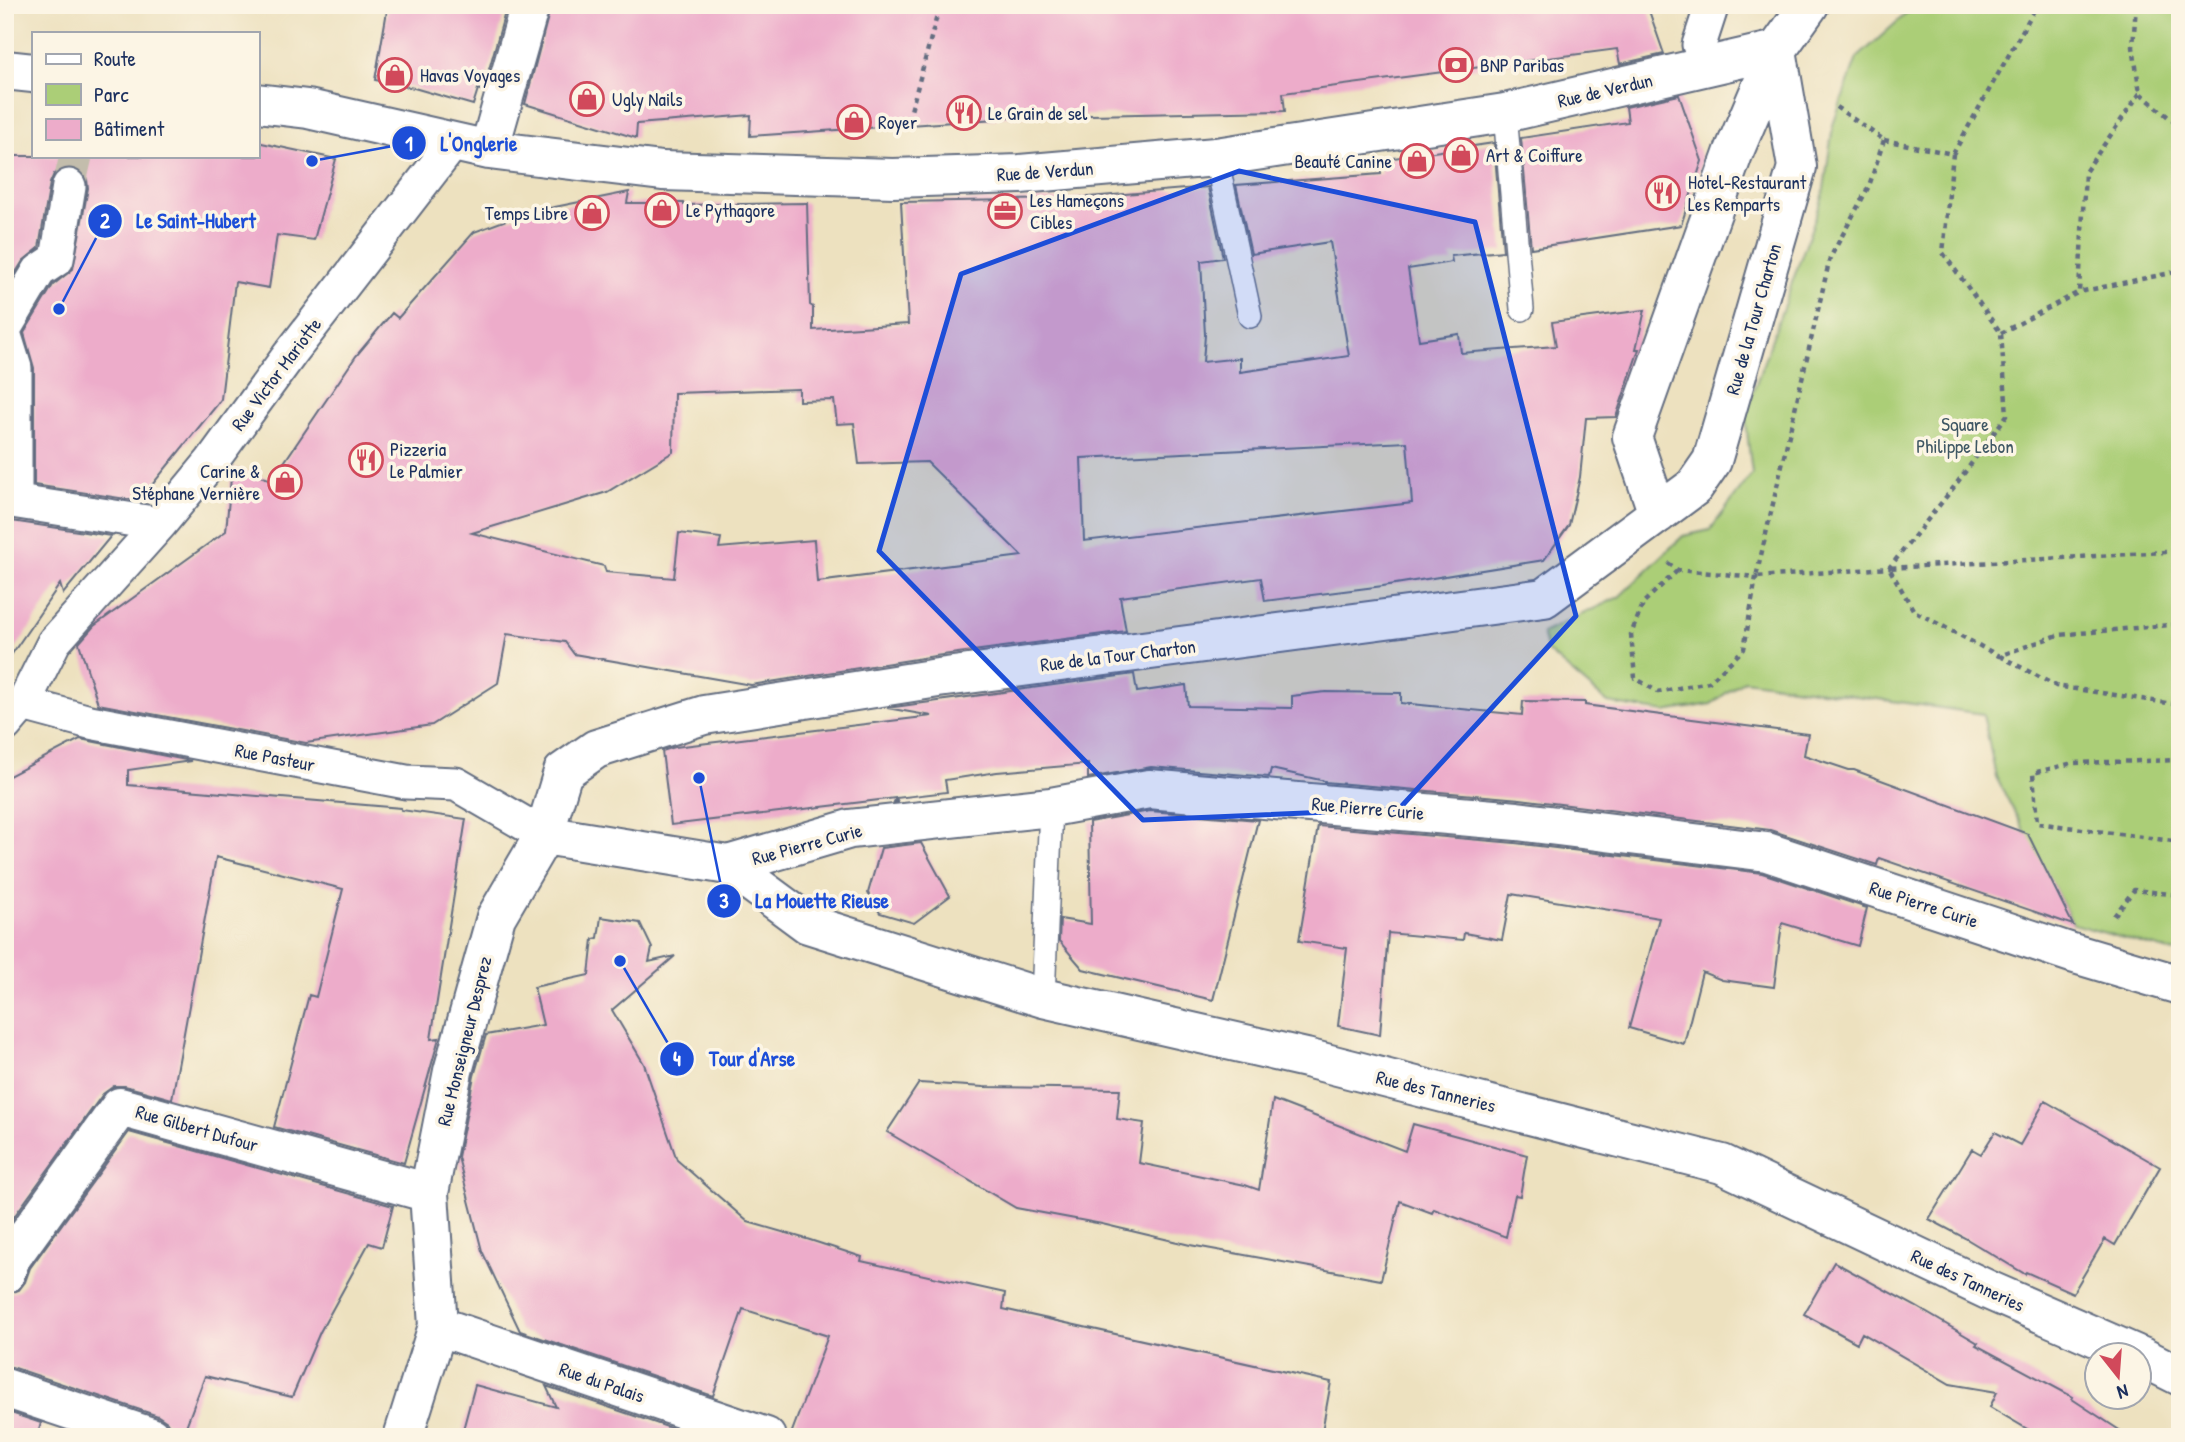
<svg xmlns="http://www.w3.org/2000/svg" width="2185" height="1442" viewBox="0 0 2185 1442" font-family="'Patrick Hand',sans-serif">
	<rect width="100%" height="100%" fill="#fcf5e5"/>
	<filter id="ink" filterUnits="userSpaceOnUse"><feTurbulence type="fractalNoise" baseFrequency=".0143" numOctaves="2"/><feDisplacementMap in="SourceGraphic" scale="14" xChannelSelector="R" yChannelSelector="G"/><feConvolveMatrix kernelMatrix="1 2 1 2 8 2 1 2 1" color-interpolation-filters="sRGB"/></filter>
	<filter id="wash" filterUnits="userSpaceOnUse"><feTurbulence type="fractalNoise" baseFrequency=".00686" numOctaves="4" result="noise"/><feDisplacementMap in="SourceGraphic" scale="28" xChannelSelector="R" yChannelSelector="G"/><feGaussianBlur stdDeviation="1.57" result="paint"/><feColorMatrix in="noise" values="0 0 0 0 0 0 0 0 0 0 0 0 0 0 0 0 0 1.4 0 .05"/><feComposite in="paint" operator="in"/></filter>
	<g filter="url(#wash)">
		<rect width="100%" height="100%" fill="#ede1bf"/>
		<!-- green -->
		<path fill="#abce77" stroke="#637e6a" stroke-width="2" d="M1921,5H2180V954L2073,924L1996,777L1983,714L1744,680L1711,704L1665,712L1608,703L1547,651L1542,633L1619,597L1683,536L1710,530L1752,474L1745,414L1823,196L1833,125L1857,58L1908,12Z"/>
		<g id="blocks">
			<!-- building -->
			<path fill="#edacca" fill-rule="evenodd" d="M388,5H507L483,91L478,89L473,105L414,88L375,80Z
				M551,5H1647L1664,54L1620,64L1617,49L1283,93L1285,111L996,117V119L750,136L751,115L637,124L636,138L525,104Z
				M1679,95L1702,161L1681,225L1531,248L1521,138L1628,122L1626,107Z
				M257,142L336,159L314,240L277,235L269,288L235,282L221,399L217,405L139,501L34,485V368L24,333L53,285L73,269L88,188L87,179L82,172L73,167L63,168L54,174L50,183L39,248L23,261L5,290V156H257Z
				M1494,143L1503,251L1451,256L1452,262L1408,269L1419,340L1459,334L1461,353L1556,346L1552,322L1645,310L1636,349H1639L1616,417L1586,418L1580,477L1569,525L1544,560L1383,586L1265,601L1261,578L1120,597L1126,631L935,656L751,685L574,654L565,642L507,634L498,683L432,725L306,743L98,704L79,643L94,626L226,531L232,467L272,480L356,356L392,313L398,318L474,232L525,213L629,192L627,203H684V205L807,203L810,305L813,307V330L908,324L901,202L1065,199L1208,187L1223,258L1201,261L1205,335L1203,362L1240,358V372L1349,356L1330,242L1251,254L1236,185L1381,174L1380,160ZM799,389V401L834,400L837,424L854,423L859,464L927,462L1022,556L817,582L814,540L719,548L721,538L679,533L674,578L606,572L604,566L472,533L607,492L673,452L674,393ZM1407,442L1412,503L1084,541L1081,458Z
				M5,520L111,536L63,594L60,584L5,664Z
				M1134,674L1137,692L1186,685L1188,706L1292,708V696L1325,692L1401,693V703L1522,715L1523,701L1585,702V705L1808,734L1804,755L1849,770H1854L2028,834L2073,925L1879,858L1877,865L1770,830L1520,799L1325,782V781L1271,769L1269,777L1151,767L1088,778V764L997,772L945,780L947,792L896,798L898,802H894L896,798L671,825L662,751L675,747L932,716L887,708Z
				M80,739L191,761L128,770V785L401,808V810L466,819L431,1039L439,1038L404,1163L274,1127L309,995L316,997L343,889L216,857L172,1099L125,1086H114L103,1094L5,1229V778Z
				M1150,811L1258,820L1213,1000L1083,969L1059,941L1060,919L1091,924L1089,822Z
				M1318,826L1515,843L1762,873L1867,908L1858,946L1782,923L1774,987L1722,980L1702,972L1684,1044L1629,1028L1659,918L1511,894L1502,940L1464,933L1463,940L1388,933L1380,1035L1338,1026L1347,948L1299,941Z
				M921,843L950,896L914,923L880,913L868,893L881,848Z
				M601,917L640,923L652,948L649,962L675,956L612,1010L644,1064L677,1160L748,1222L810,1240L862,1257L861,1261L1005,1293L1003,1309L1331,1382L1321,1437H790L828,1336L743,1309L713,1396L520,1331L482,1251L458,1157L474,1076L486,1035L543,1025L534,987L589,975L593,939L598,938Z
				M919,1083L984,1087L1120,1089L1117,1119L1144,1123L1139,1163L1245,1185L1259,1190L1273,1100L1405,1151L1413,1124L1527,1155L1520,1196L1515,1195L1506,1237L1434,1209L1432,1213L1400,1201L1381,1280L1190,1245L1102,1224L1016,1208L887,1132Z
				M2045,1101L2160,1167L2115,1245L2105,1239L2073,1293L2026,1272L2025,1274L1965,1238L1929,1219L1972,1149L1981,1154L1995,1132L2020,1145Z
				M129,1132L393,1206L382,1247L369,1243L320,1332L292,1397L205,1376L182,1437L172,1432L167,1422L158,1416L12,1367H5V1295L19,1290L25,1282L30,1268Z
				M1834,1262L1915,1306L1978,1343L1976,1345L2073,1397L2072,1399L2130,1437H2041L1990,1407L1997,1392L1950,1384L1862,1333L1857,1343L1804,1314Z
				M475,1385L556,1407L546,1386L697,1437H461Z
				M5,1411L41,1423L37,1437H5Z"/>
		</g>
	</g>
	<g filter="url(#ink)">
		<use href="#blocks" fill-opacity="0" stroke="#646d80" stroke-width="2"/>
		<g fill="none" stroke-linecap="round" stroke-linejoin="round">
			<!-- pedestrian-tunnel -->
			<path stroke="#c3bdac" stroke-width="33" stroke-dasharray="33 17" stroke-linecap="butt" d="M69,186L76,156"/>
			<!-- service casing -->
			<g stroke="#646d80" stroke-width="26">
				<path id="service" d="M1505,113L1522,309
					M1216,157L1250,316
					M1043,998L1051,807"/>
			</g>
			<!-- pedestrian casing -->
			<g stroke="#646d80" stroke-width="37">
				<path id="pedestrian" d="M1699,45L1712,5
					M5,328L39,271L57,259L69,186
					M5,336L15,368V501
					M5,500L160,524
					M23,704L54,642L160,524L212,461L290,354L454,142
					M5,725L23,704L90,722L406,782L456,784L544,835"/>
			</g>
			<!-- minor casing -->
			<g stroke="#646d80" stroke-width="42">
				<path id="minor" d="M5,70L33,73
					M257,103L308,109L489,150L662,171L893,178L1020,174L1216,157L1505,113L1777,50
					M489,150L530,5
					M1658,514L1632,437L1733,154L1777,50L1809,5
					M544,835L728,865L850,829L1051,807L1149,789L1517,821L1767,852L2072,953L2180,985
					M728,865L808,924L1043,998L1306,1058L1722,1164L1988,1290L2135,1354
					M5,1274L11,1258L120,1107L429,1193
					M438,1326L766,1437
					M2140,1356L2180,1376
					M5,1388L151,1437
					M403,1437L438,1326L429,1193L453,1071L496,917L544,835L563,772L596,749L704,715L938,678L1544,598L1694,487L1712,461L1797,167L1777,50"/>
			</g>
			<!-- path -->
			<path stroke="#646d80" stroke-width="4.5" stroke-dasharray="5 5" stroke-linecap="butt" d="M2136,5L2133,47L2140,93L2180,127
				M2140,93L2085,172L2079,292L2180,271
				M1836,107L1884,140
				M906,129L940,5
				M1884,140L1953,154L1943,253L2001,333L2007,415L1954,487L1889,568L1756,577L1830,258L1869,186Z
				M1953,154L2037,5
				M2001,333L2079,292
				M2166,552L1889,568L1914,611L1999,656L2058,635L2180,624
				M1668,563L1678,570L1756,577L1744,649L1709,682L1658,692L1635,678L1631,634L1644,602L1678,570
				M2000,656L2056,686L2180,705
				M2180,760L2073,763L2033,773L2037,823L2180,842
				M2114,916L2134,890L2180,895"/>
			<!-- service -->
			<use href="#service" stroke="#fff" stroke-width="23"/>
			<!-- pedestrian -->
			<use href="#pedestrian" stroke="#fff" stroke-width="33"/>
			<!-- minor -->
			<use href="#minor" stroke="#fff" stroke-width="38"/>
		</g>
	</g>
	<!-- marked area -->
	<path fill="#1d4ed8" fill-opacity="0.2" stroke="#1d4ed8" stroke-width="5" stroke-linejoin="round" d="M1239,171L1475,222L1576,616L1399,809L1143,820L879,551L961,274Z"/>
	<!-- icons -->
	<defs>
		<g id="bank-ring" transform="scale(1.75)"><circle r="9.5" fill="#fcf5e5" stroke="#d1495b" stroke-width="1.5"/><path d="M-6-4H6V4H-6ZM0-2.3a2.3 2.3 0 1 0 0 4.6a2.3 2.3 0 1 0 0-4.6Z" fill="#d1495b"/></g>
		<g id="shop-ring" transform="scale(1.75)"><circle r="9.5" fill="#fcf5e5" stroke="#d1495b" stroke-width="1.5"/><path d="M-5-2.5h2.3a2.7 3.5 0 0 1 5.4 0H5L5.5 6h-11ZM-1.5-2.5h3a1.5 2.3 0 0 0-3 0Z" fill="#d1495b"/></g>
		<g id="restaurant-ring" transform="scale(1.75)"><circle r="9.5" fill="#fcf5e5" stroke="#d1495b" stroke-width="1.5"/><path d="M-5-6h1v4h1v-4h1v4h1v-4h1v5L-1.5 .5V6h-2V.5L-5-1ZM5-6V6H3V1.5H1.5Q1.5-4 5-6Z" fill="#d1495b"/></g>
		<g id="office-ring" transform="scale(1.75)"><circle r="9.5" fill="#fcf5e5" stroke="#d1495b" stroke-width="1.5"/><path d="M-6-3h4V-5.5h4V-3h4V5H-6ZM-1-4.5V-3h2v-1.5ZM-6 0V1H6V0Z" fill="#d1495b"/></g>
	</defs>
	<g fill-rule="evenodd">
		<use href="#bank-ring" x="1456" y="65"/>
		<use href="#shop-ring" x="395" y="75"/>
		<use href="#shop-ring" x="587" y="99"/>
		<use href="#restaurant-ring" x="964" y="113"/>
		<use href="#shop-ring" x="854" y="122"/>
		<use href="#shop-ring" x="1461" y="155"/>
		<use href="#shop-ring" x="1417" y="161"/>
		<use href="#restaurant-ring" x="1663" y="193"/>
		<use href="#shop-ring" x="662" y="210"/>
		<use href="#office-ring" x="1005" y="211"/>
		<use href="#shop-ring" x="592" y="213"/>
		<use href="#restaurant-ring" x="366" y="460"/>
		<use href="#shop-ring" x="285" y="482"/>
	</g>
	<g text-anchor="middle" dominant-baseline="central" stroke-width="7" stroke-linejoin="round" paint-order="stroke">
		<!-- poi labels -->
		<g font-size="19" fill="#1b2f5e" stroke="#fcf5e5" text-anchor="start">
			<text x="1480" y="65">BNP Paribas</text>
			<text x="420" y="75">Havas Voyages</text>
			<text x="612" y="99">Ugly Nails</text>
			<text x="988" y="113">Le Grain de sel</text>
			<text x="878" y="122">Royer</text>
			<text x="1486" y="155">Art &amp; Coiffure</text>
			<text x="1392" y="161" text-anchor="end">Beauté Canine</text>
			<text x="1688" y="182">Hotel-Restaurant<tspan x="1688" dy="22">Les Remparts</tspan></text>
			<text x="1030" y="200">Les Hameçons<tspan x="1030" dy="22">Cibles</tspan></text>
			<text x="686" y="210">Le Pythagore</text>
			<text x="568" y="213" text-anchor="end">Temps Libre</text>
			<text x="390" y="449">Pizzeria<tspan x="390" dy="22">Le Palmier</tspan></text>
			<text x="260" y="471" text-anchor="end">Carine &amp;<tspan x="260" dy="22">Stéphane Vernière</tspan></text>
		</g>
		<!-- street labels -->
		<g font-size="19" fill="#1b2f5e" stroke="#fcf5e5">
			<text transform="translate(1605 90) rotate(-13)">Rue de Verdun</text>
			<text transform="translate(1045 171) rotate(-4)">Rue de Verdun</text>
			<text transform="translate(1753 319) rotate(-74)">Rue de la Tour Charton</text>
			<text transform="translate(276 374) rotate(-53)">Rue Victor Mariotte</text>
			<text transform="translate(1118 655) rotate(-7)">Rue de la Tour Charton</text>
			<text transform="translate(275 757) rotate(11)">Rue Pasteur</text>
			<text transform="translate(1368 808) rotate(5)">Rue Pierre Curie</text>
			<text transform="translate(807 844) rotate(-15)">Rue Pierre Curie</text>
			<text transform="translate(1924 904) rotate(18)">Rue Pierre Curie</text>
			<text transform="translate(464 1041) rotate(-76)">Rue Monseigneur Desprez</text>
			<text transform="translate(1436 1091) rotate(14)">Rue des Tanneries</text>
			<text transform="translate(197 1128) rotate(16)">Rue Gilbert Dufour</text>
			<text transform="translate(1968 1280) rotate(25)">Rue des Tanneries</text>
			<text transform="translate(602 1382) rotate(19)">Rue du Palais</text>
		</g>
		<!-- park labels -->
		<g font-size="19" fill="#3f5764" stroke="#fcf5e5">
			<text x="1965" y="424">Square<tspan x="1965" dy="22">Philippe Lebon</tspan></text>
		</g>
	</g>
	<!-- callouts -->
	<path fill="none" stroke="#1d4ed8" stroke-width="2.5" d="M312 161L409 143M59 309L105 221M699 778L724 901M620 961L677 1059"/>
	<g fill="#1d4ed8" stroke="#fcf5e5" stroke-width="2.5">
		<circle cx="312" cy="161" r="7"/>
		<circle cx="59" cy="309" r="7"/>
		<circle cx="699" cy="778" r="7"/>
		<circle cx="620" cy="961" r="7"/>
		<circle cx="409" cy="143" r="18"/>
		<circle cx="105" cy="221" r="18"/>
		<circle cx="724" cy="901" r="18"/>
		<circle cx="677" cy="1059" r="18"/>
	</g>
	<g font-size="21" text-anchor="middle" font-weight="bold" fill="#fff">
		<text x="409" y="151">1</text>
		<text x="105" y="228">2</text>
		<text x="724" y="908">3</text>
		<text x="677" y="1066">4</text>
	</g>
	<g font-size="21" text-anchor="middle" font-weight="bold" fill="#1d4ed8" stroke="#fcf5e5" stroke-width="7" stroke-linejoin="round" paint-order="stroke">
		<text x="479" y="151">L'Onglerie</text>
		<text x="196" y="228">Le Saint-Hubert</text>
		<text x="822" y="908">La Mouette Rieuse</text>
		<text x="752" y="1066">Tour d'Arse</text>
	</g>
	<!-- margin -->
	<rect width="2185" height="1442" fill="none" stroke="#fcf5e5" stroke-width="28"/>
	<!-- legend -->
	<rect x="32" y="32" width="228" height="126" fill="#fcf5e5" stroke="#a2a6af" stroke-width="2"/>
	<rect x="46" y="54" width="35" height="10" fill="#ffffff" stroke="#a2a6af" stroke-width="2"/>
	<text x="94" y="66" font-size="21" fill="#1b2f5e">Route</text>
	<rect x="46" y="84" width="35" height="21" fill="#abce77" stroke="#a2a6af" stroke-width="2"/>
	<text x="94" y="102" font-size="21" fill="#1b2f5e">Parc</text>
	<rect x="46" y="119" width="35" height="21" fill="#edacca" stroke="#a2a6af" stroke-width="2"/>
	<text x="94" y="136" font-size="21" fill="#1b2f5e">Bâtiment</text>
	<!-- north arrow -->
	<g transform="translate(2118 1376) rotate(163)"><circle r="33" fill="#fcf5e5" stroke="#a2a6af" stroke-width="2"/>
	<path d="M0-5L12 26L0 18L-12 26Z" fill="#d1495b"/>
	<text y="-10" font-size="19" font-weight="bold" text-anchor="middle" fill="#1b2f5e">N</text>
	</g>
</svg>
